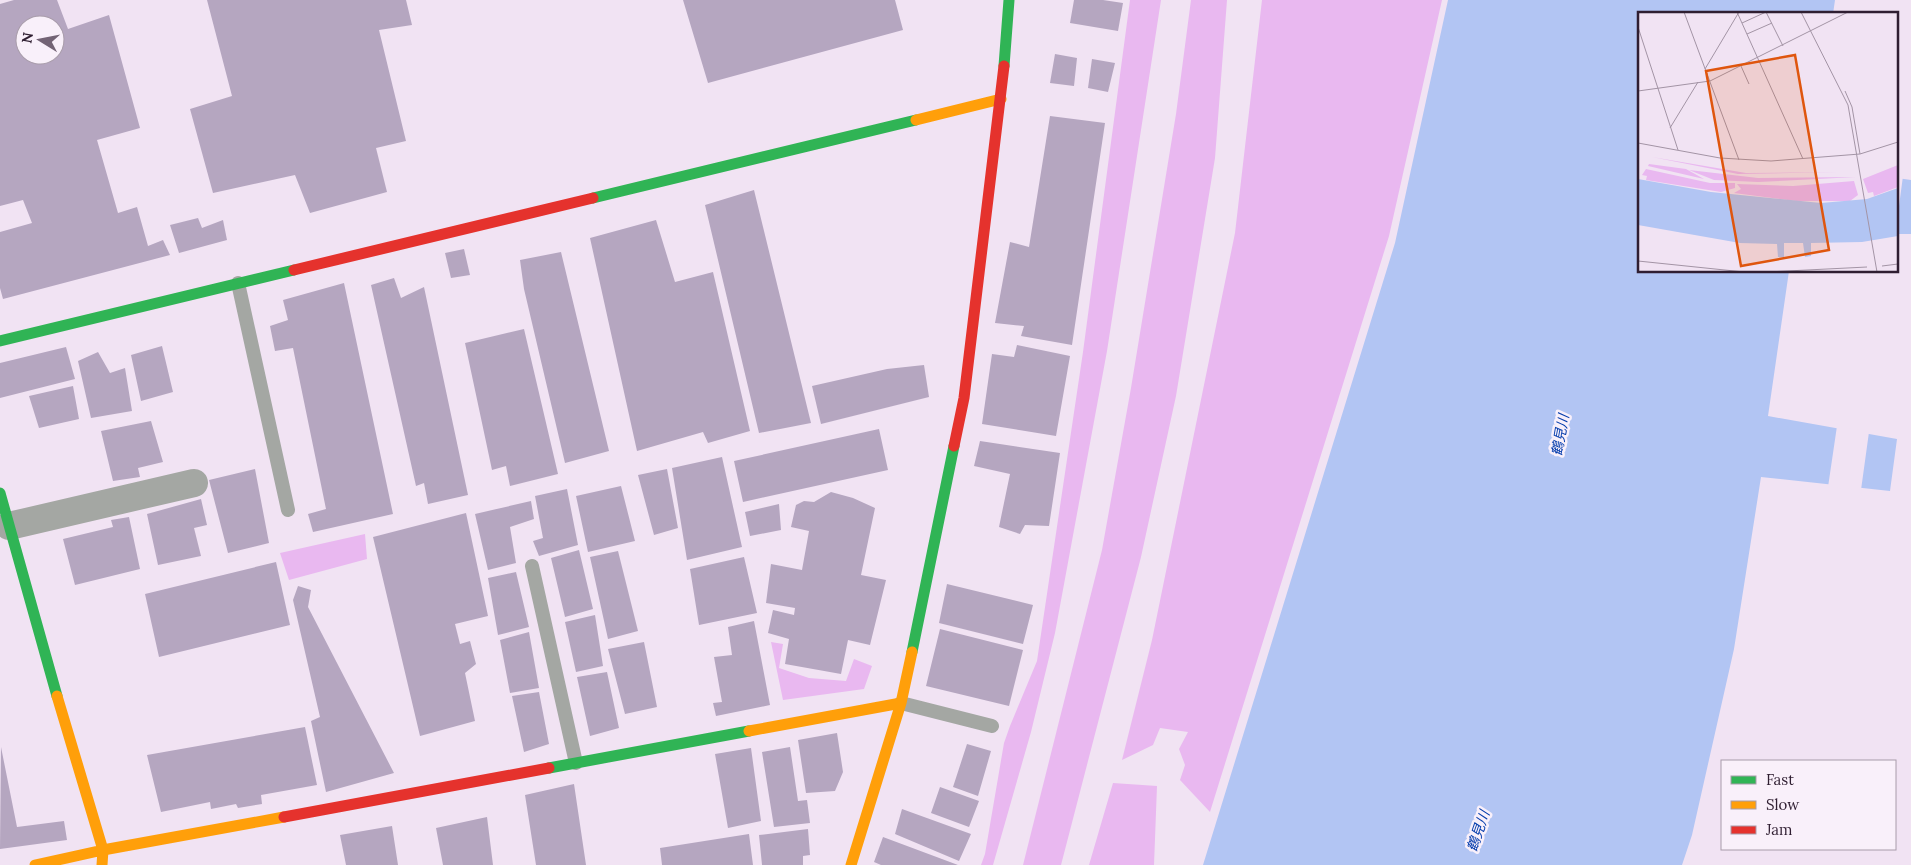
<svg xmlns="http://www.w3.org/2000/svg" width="1911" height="865" viewBox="0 0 1911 865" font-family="Lora,'Noto Sans JP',serif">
	<rect width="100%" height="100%" fill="#f1e3f3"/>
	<!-- green -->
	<path fill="#e9b8f0" d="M1130,0H1161L1107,351L1055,633L1031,732L993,865H981L985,854L1004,743L1010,726L1037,661L1083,352Z
		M1191,0H1227L1215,158L1176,396L1141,557L1061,865H1023L1102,550L1131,388L1176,114Z
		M1262,0H1442L1389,236L1210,812L1180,780L1185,765L1179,749L1188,732L1160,728L1153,745L1122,760L1152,640L1235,233Z
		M365,534L367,559L289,580L280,553Z
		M771,642L783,644L779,668L809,678L846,681L854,659L872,666L864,689L783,700Z
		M1113,783L1157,786L1154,865H1089Z"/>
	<!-- water -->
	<path fill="#b2c5f3" d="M1448,0H1835L1833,14H1640V271H1789L1768,416L1897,439L1890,491L1761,477L1734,649L1692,835L1682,865H1203L1395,243Z
		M1897,178L1911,180V234H1897Z"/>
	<!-- pier -->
	<path fill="#f1e3f3" d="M1897,175L1903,176L1897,221Z
		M1837,426L1869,432L1861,490L1828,487Z"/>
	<!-- building -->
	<path fill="#b5a6c0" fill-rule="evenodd" d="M14,0H57L68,29L109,15L140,128L97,140L118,213L137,207L148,246L163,240L170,255L3,299L0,288V232L32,223L23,200L0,206V4ZM25,25H55V55H25Z
		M207,0H406L412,25L379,30L406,141L376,148L387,192L310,213L295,175L213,193L190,109L232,96Z
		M683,0H895L903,30L708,83Z
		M1074,0H1103L1123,3L1118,31L1070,23Z
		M1055,54L1077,58L1074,86L1050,83Z
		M1092,59L1115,63L1108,92L1088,88Z
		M1050,116L1105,123L1072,345L1021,336L1024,326L995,323L1010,242L1029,247Z
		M754,190L811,423L759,433L705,205Z
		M198,218L202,228L223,220L227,240L179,253L170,225Z
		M656,220L675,282L713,272L750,431L708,443L703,432L637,451L590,238Z
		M464,249L470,275L451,278L445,253Z
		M561,252L609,451L565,463L524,289L520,260Z
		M394,278L401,298L424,287L468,495L428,504L424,483L416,486L371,285Z
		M344,283L393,514L313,532L308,514L326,509L293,348L275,351L270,326L288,320L283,300Z
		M524,329L558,474L510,486L506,466L492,470L465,343Z
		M1017,345L1070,356L1056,436L982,424L992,354L1014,357Z
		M162,346L173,392L141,401L131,355Z
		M66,347L75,379L0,398V363Z
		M98,352L110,373L125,368L132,411L91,418L78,361Z
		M924,365L929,397L821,424L812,386L887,369Z
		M73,386L79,419L39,428L29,396Z
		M151,421L163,462L138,468L140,477L113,481L101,431Z
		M879,429L888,470L743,502L734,461Z
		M980,441L1060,453L1049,526L1025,525L1020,534L999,527L1010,474L974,466Z
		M722,457L742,547L687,560L672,468Z
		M255,469L269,543L228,553L209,480Z
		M667,469L678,528L654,535L638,475Z
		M621,486L635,541L588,552L576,496Z
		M567,489L578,545L539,556L533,541L543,538L535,496Z
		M831,492L853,498L875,508L861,575L886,580L870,645L848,640L841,674L785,664L789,639L768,633L773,610L794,615L795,608L766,603L771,564L802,570L809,531L791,527L796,505L804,501L814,502Z
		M201,499L207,525L194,528L201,556L158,565L147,514Z
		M531,501L534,519L510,527L516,563L488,570L475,514Z
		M779,504L781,530L750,536L745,512Z
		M466,513L488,616L455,624L460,644L470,641L476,664L465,673L475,721L420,736L373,537Z
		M129,517L140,569L75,585L63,539L113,527L111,520Z
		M579,550L593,609L565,617L551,558Z
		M618,551L638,631L608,639L590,557Z
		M744,557L757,613L699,625L690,569Z
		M276,562L290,625L159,657L145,594Z
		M516,572L529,627L498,635L488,578Z
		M947,584L1033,605L1023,644L939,623Z
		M298,586L311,590L308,607L394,773L326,792L311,721L320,717L293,600Z
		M595,615L603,666L576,672L565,622Z
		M754,621L770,705L716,716L713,703L722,702L714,657L732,655L728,627Z
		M940,629L1023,650L1009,706L926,686Z
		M529,632L539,688L510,693L500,640Z
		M644,642L657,707L625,714L608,649Z
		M607,672L619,728L590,736L577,677Z
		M539,692L549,744L524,752L512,696Z
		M305,727L317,785L261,795L262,804L238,808L236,804L211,809L210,802L161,812L147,755Z
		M837,733L843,772L835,791L806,793L798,740Z
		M967,744L991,751L978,796L953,787Z
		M1,747L17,827L64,821L67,840L0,849Z
		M790,747L798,801L807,800L810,823L774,827L762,752Z
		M751,748L761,821L728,828L715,754Z
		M574,784L586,865H536L525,795Z
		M940,787L979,801L969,827L931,813Z
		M902,809L971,834L959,861L895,834Z
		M487,817L493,865H443L436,828Z
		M392,826L398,865H346L340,835Z
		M808,829L810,855L803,856V865H762L759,835Z
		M749,834L753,865H662L660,848Z
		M883,837L958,865H881L874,862Z"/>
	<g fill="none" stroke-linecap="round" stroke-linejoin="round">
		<!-- lane -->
		<path stroke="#a4a7a3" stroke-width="14" d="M238,283L288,510
			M532,566L576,763
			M901,703L992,726"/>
		<!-- street -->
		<path stroke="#a4a7a3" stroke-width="28" d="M9,526L194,483"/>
		<!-- fast -->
		<path stroke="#30b455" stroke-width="11" d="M1004,66L1009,0
			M593,198L916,120
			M0,341L294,270
			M0,493L57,696
			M912,652L954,446
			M549,768L749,731"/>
		<!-- slow -->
		<path stroke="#ff9f0a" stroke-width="11" d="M916,120L1001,99
			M57,696L103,850L102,865
			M749,731L901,703
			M35,865L103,850L284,817
			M851,865L901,703L912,652"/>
		<!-- jam -->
		<path stroke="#e5322d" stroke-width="11" d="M294,270L593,198
			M954,446L964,398L1004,66
			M284,817L549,768"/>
	</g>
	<g text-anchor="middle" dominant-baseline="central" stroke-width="5" stroke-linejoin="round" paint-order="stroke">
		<!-- water labels -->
		<g font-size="14" font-style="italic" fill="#073ead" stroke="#f9f0fa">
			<text transform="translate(1560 435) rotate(-80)">鶴見川</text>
			<text transform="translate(1478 831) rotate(-71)">鶴見川</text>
		</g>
	</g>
	<!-- overview -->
	<g transform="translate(1638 12)">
		<rect width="260" height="260" fill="#f1e3f3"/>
		<path d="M14,145L108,161L201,160L100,162ZM11,152L48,157L66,167L10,154ZM260,153V175L236,184L235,180L230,181L225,167ZM8,157L72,171H97V176L83,180L8,168L9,164L4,163ZM51,158L120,166L218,165L120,170L76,168ZM216,169L220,183L212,189H158L96,181L103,177L99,172L155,174Z" fill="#e9b8f0"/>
		<path d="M0,167L73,180L183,191L229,187L260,176V224L224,230L173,231V244L167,245L165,231H146V245H140L139,232L102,231L0,213Z" fill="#b2c5f3"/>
		<path fill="none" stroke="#a394a5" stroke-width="1" d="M46,0L101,148M99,0L165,147M128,0L145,34M163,0L210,93L239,260M104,11L128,0M0,15L40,138M109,22L134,11M103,54L111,72M67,57L101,0M0,79L72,69L210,0M207,79L214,95L222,142M32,116L60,70M0,131L82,146L133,149L222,142L260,130M0,249L106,260M244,254L260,252M129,260L229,255"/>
		<path fill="#df560e" fill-opacity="0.15" stroke="#df560e" stroke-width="2.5" d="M157,43L191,238L103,254L68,59Z"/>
		<rect width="260" height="260" fill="none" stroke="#2f1e31" stroke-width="2.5"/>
	</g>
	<!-- legend -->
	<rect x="1721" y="760" width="175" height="90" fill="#f9f0fa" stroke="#a89caa"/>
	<rect x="1731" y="776" width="25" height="8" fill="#30b455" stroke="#a89caa"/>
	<text x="1766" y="785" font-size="15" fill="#2f1e31">Fast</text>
	<rect x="1731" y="801" width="25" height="8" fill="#ff9f0a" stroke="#a89caa"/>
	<text x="1766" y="810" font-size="15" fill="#2f1e31">Slow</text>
	<rect x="1731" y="826" width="25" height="8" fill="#e5322d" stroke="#a89caa"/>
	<text x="1766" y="835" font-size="15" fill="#2f1e31">Jam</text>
	<!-- north arrow -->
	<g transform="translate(40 40) rotate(280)"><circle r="24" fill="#f9f0fa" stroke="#a89caa"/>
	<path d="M0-4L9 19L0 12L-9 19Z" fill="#736375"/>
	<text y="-8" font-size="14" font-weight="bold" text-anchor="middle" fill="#2f1e31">N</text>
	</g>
</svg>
